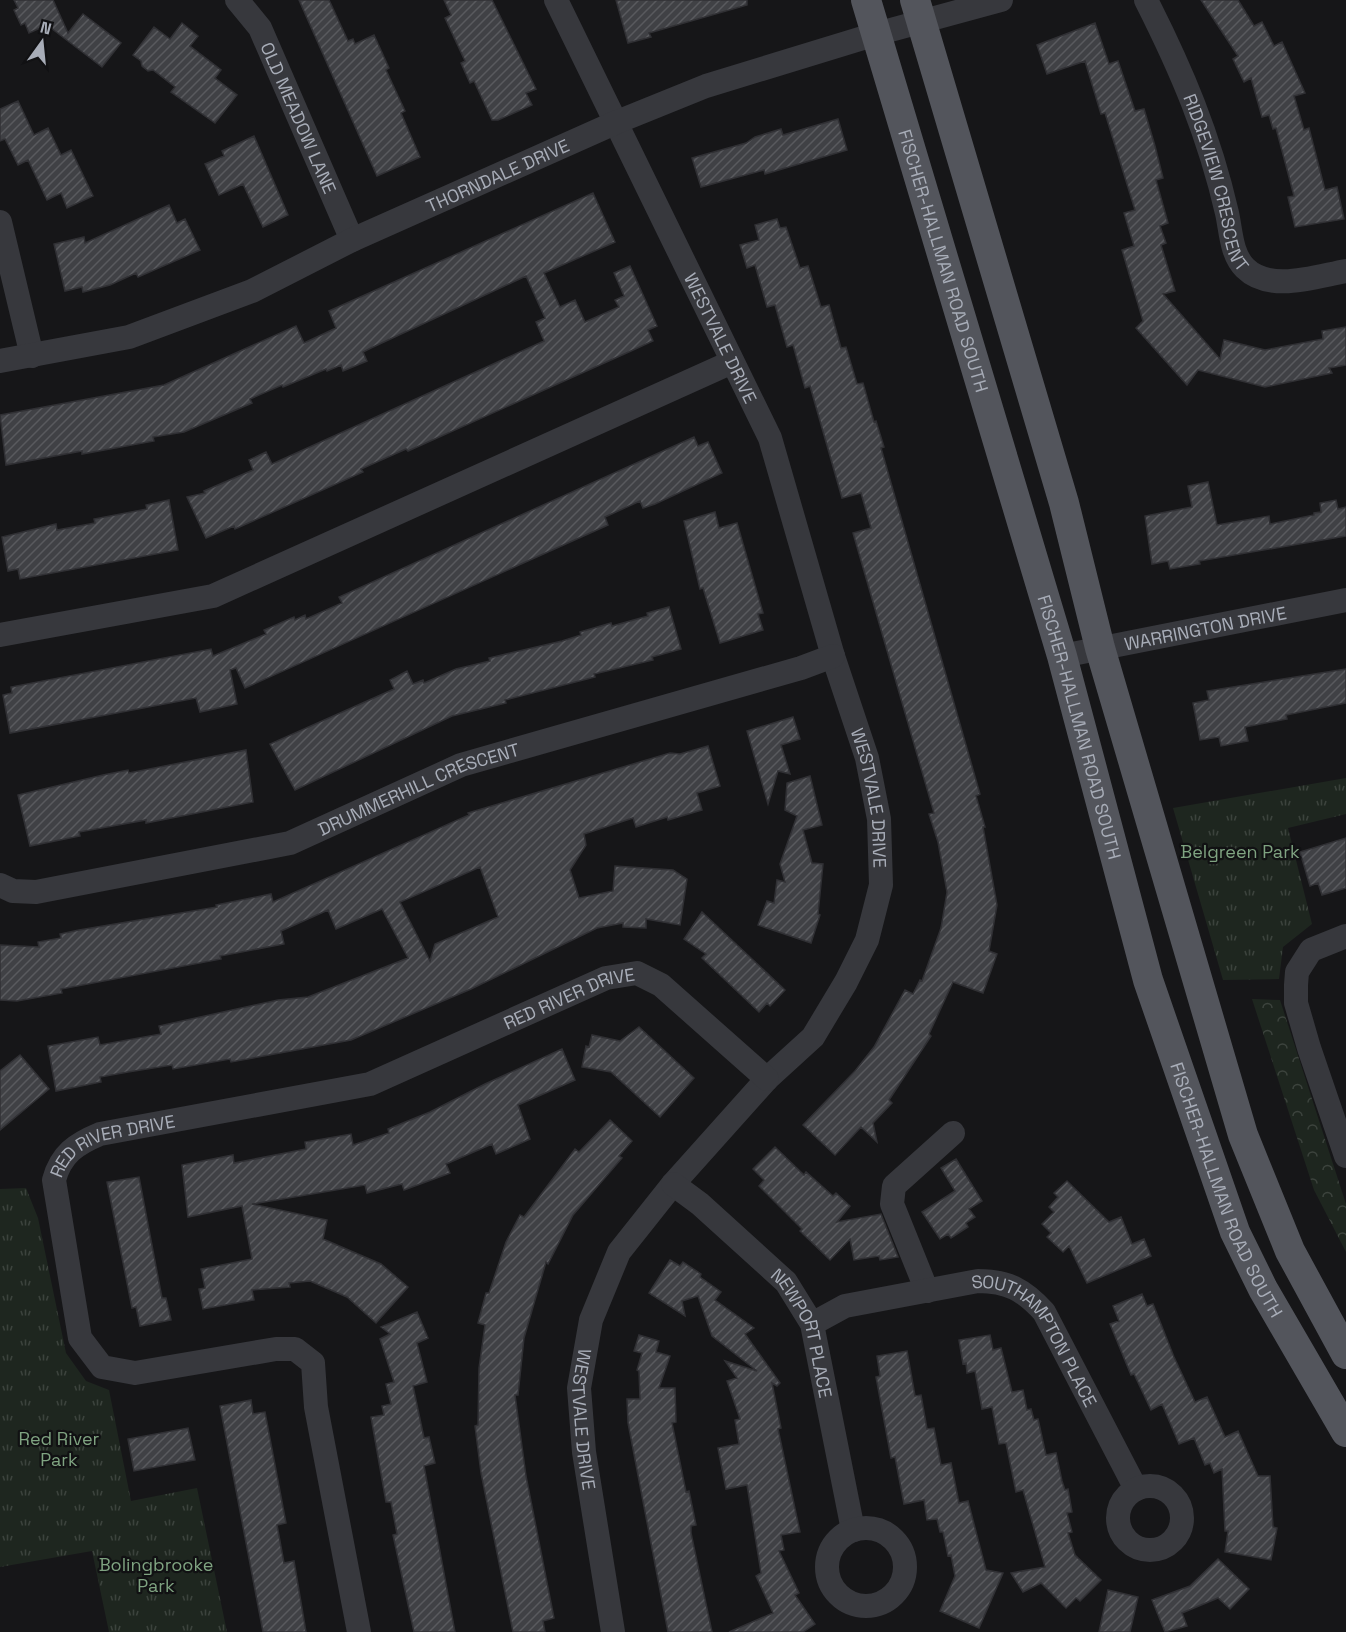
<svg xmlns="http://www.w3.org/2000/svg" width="1346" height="1632" viewBox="0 0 1346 1632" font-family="'Space Grotesk',sans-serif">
	<defs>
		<pattern id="forest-crowns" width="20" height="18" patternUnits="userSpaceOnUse" patternTransform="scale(1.5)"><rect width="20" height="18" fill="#1e261f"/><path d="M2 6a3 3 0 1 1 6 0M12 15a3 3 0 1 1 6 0" fill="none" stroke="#3c433d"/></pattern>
		<pattern id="park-tufts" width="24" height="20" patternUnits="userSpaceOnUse" patternTransform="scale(1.5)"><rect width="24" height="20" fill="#1e261f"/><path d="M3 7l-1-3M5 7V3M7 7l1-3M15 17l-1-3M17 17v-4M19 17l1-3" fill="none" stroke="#3c433d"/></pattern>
		<pattern id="building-hatch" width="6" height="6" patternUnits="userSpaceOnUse" patternTransform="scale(1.5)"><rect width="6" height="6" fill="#404145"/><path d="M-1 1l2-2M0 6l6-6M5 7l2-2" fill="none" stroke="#595a5e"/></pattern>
	</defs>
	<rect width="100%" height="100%" fill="#161618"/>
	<!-- forest -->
	<path fill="url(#forest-crowns)" d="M1252,999L1280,1000L1346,1204V1252L1314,1190Z"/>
	<!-- park -->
	<path fill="url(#park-tufts)" d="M1346,778V814L1288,828L1312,924L1283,947L1279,979L1223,980L1173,808Z
		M26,1188L38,1218L66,1353L86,1381L109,1390L131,1501L197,1488L227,1632H109L92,1551L0,1567V1189Z"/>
	<!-- building -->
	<path fill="url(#building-hatch)" stroke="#303034" stroke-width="1.5" fill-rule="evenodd" d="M14,0H53L68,33L83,14L121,43L102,67L47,25L29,33L25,23L21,25L14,10L18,8Z
		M299,0H329L348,41L353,39L355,44L374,35L389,68L386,70L405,111L401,113L420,157L377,176Z
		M444,0H492L536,89L526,93L532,105L498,120H492L474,81L470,83L461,63L465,61L445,18L451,15Z
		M616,0H747V5L649,33L651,37L628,43Z
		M1201,0H1238L1254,26L1262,22L1274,46L1282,42L1305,93L1294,96L1304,130L1309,128L1325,190L1337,187L1344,219L1295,227L1288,197L1294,196L1276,128L1273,129L1269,115L1262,117L1251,78L1244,82L1233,59L1238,56Z
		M182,23L198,36L190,46L221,70L215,78L237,95L215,123L171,92L175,87L153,70L148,71L142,66L141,61L133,55L154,27L170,39Z
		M1095,23L1109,64L1118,61L1135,111L1144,109L1155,146L1163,178L1156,180L1168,223L1160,226L1166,243L1161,245L1175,291L1163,294L1220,359L1224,340L1265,350L1323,339L1322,331L1346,327V365L1329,368L1332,373L1265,387L1198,370L1187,385L1136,328L1143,321L1122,250L1134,246L1124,213L1135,210L1105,113L1101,114L1085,61L1047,74L1037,45Z
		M18,101L34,135L48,128L61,155L71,150L93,196L67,208L61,193L47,200L28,160L18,165L5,139L0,141V109Z
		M838,119L847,150L765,174L764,170L701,187L692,158L746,143L755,137L781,129L783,135Z
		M254,136L288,215L263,227L243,184L219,195L205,164L224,156L222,151Z
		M593,193L615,242L544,273L560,307L575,300L585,322L619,307L615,300L624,296L614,273L630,266L657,326L648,330L653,341L631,351L408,451L406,449L361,469L363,472L235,529L234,526L206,538L187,497L205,493L204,491L253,470L249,460L266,452L272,464L544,341L536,322L545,318L526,276L371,348L363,352L367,361L343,371L341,365L327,371L326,369L283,387L282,385L250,399L252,403L184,432L153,437L154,441L82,454V451L6,465L0,415L164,385L296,326L304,343L336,328L329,311Z
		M169,205L177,223L185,219L200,250L138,277L136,273L110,285L83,292L82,287L65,291L54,244L84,237L85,243Z
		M777,219L780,228L786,227L800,268L808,266L821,307L829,305L841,348L846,347L857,384L863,383L874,422L876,421L884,447L881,448L980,794L976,796L985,827H983L997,905L989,951L997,954L983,993L953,982L929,1034L931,1036L889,1100L892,1103L873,1123L877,1142L861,1127L835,1155L803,1125L855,1071L874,1047L905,990L913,994L920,980L922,981L941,928L947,892L938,842L929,814L934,813L853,533L871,528L861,493L842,498L810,386L805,388L793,345L787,347L775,305L767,307L755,265L747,268L740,245L759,240L755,225Z
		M694,437L698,446L708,442L722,473L655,504L643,508L640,501L605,517L608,525L245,688L236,668L230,670L237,704L200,712L196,698L10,733L3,695L12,693L11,687L211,649L213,656L266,634L264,630L294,617L295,620L305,615L306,619L342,603L339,597Z
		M1208,482L1217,525L1269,516L1270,524L1314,515V513L1321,512L1320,503L1336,500L1338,509L1346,507V536L1199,561L1200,564L1170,569L1168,561L1152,564L1145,516L1192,507L1188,486Z
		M169,500L178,550L20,579L18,569L8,571L2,537L56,524L57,530L95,523L94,519L147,509L146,505Z
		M715,512L719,528L737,523L763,613L758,614L763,630L720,643L703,588L700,589L684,521Z
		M669,607L681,649L652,657L653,660L594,674L595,677L505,700L506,703L452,716L295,790L270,744L394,689L390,680L407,671L413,684L423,680L424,683L456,669L490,661L489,658L562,641L581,635L580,632L611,623L612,626L648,616L647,613Z
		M1346,669V703L1286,715L1287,719L1245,727L1248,741L1221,746L1219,737L1200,740L1193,703L1209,700L1207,691Z
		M793,717L800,739L781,745L790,774L778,771L768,804L747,731Z
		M708,746L720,786L697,793L702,810L668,820L667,817L636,827L633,818L584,834L586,845L570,870L579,898L613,891L615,866L673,870L687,879L680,925L646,919V928L623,927V923L597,928L471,989L351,1040L231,1062L230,1059L173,1069L172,1065L128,1072L100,1077L101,1082L56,1091L48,1046L98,1037L100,1045L161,1034L159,1026L278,1000L308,997L408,958L382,909L336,929L328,910L281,931L284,944L220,956L221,959L61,989L62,993L17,1001L0,1000V945L39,947L38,942L61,938L60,934L79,930L217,907L216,905L271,894L273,902L469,815L468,813L670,753L680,754ZM480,867L498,917L435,944L430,961L400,902Z
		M246,750L253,802L146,823V820L79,832L80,836L30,846L18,795L103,775L128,770L129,773Z
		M810,776L822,825L803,830L812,863L823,864L818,914L820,915L811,943L758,925L767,901L774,903L777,880L785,882L780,864L797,816L785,810L787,783Z
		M1346,838V888L1322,895L1318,883L1310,886L1300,852Z
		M702,912L785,990L770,1006L767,1003L759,1012L702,958L706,954L684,939Z
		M639,1027L694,1078L660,1117L611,1072L582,1067L586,1046L589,1047L592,1035L620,1041Z
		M562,1049L575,1080L518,1105L530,1139L496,1154L492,1144L446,1164L450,1173L404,1190L402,1184L367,1193L365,1185L252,1204L327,1220L323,1239L381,1264L408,1287L376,1323L347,1297L310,1281L289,1283L290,1287L252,1290L254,1300L203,1309L199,1289L205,1288L201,1269L252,1259L242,1206L188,1217L182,1165L233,1155L234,1163L306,1149L305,1142L351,1134L353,1145L389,1133L388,1129L430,1112L485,1084Z
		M20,1055L49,1089L0,1130V1071Z
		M610,1120L632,1141L619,1156L622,1158L573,1215L548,1264L546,1262L524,1338L518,1395H515L526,1476L554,1618L543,1621L545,1632H513L481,1473L475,1426L478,1425L479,1368L485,1325L478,1323L486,1293H489L506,1242L520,1215L524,1217L575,1149L579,1152Z
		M775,1147L804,1175L806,1172L833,1196L836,1193L850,1206L837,1222L881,1214L898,1257L880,1260L879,1256L854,1260L850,1239L830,1260L800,1231L802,1229L759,1186L764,1180L753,1169Z
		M956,1159L982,1201L969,1209L975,1217L966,1223L968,1227L951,1238L948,1234L940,1239L922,1212L955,1191L941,1168Z
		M139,1177L162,1298H166L171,1320L140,1326L136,1307L132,1308L107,1182Z
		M1067,1181L1109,1222L1121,1217L1132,1244L1144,1239L1151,1256L1087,1283L1069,1246L1063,1252L1047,1237L1051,1233L1042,1224L1054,1212L1049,1207L1058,1197L1054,1193Z
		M670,1260L680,1266L683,1262L701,1274L700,1277L721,1292L715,1300L754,1328L745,1334L780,1383L777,1386L772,1383L781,1428L778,1429L800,1532L781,1535L784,1550L779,1551L799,1593L795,1595L815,1624L803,1632H729L773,1613L756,1576L761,1573L747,1485L726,1489L718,1448L739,1444L735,1420L740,1419L727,1381L737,1378L725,1361L757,1371L712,1336L698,1296L682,1301L685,1316L649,1293Z
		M1142,1294L1147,1306L1153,1304L1174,1357L1195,1402L1207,1397L1225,1437L1238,1431L1258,1476H1270L1273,1527L1277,1528L1271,1560L1225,1552L1228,1531H1225L1222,1469L1214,1473L1210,1463L1205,1465L1194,1438L1179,1444L1162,1404L1151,1410L1134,1374L1131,1375L1110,1324L1119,1321L1113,1306Z
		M417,1312L428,1338L417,1343L427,1382L413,1386L424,1438L429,1437L435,1463L424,1466L455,1632H414L393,1535L397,1534L391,1502H386L371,1417L384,1415L382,1406L391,1404L386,1384L394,1382L380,1339L390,1334L381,1327Z
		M639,1335L659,1341L656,1352L670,1356L659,1388H675L676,1422L672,1423L686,1492L689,1491L696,1525L691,1526V1533L712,1632H668L628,1423L627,1399H640L639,1371L637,1370L642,1353L634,1351Z
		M990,1335L993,1350L1001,1348L1012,1392L1023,1390L1027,1410L1031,1409L1034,1420L1038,1419L1046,1455L1056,1453L1062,1481L1065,1490L1068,1489L1072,1512L1067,1513L1072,1532L1068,1533L1075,1555L1101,1580L1080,1601L1076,1598L1066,1608L1041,1583L1023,1592L1011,1573L1045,1567L1023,1490L1016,1492L1006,1443L999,1444L992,1407L982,1409L975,1371L967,1373L966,1363L963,1364L959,1340Z
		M907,1351L915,1396L921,1395L927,1429L934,1428L941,1465L951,1463L959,1503L968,1501L986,1570L1003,1573L979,1628L940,1611L955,1576L951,1555L948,1556L943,1532H940L937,1519L927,1520L924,1500L904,1504L895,1457L891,1458L876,1377L880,1376L877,1356Z
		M251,1400L253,1414L265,1412L286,1523L277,1525L284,1563L294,1561L306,1632H263L220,1406Z
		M188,1428L195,1460L134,1471L128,1439Z
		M1218,1559L1249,1589L1230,1609L1218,1598L1182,1613L1187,1626L1165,1632L1152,1600L1190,1586Z
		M1108,1590L1138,1597L1130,1632H1099Z"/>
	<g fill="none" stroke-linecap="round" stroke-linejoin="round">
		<!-- minor -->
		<g stroke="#37383d" stroke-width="24">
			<path id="s1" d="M237,0L260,28L352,240"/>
			<path id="s2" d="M556,0L770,438L833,656L867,758L879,819L881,885L867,940L846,982L813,1037L767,1079L673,1184L619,1252L591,1320L579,1388L584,1452L613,1632"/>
			<path id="s3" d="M1146,0C1182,71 1209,135 1227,213C1231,231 1231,254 1245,268C1270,293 1317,276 1346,271"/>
			<path d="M0,222L32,356"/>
			<path id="s4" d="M0,361L129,337L252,291L352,240L617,122L706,86L876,34L1001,0"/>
			<path d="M0,635L213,596L732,362"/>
			<path id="s5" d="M1062,656L1346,600"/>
			<path id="s6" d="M0,885L13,891L36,892L290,843L461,765L801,668L833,656"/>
			<path d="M1346,936L1311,950L1297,972L1296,985V1003L1309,1048L1346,1156"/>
			<path id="s7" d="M673,1184L700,1204L786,1282L812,1324L853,1530"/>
			<path d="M927,1291L892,1204L894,1186L953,1133"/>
			<path id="s8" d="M812,1324L845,1306L978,1281C1008,1281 1024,1290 1044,1312L1136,1489"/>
			<circle cx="1150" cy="1518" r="32"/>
			<circle cx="866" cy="1567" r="39"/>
			<path id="s9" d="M359,1632L316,1407L313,1363L295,1349H276L135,1373L102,1367L80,1338L54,1180C61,1154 76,1144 100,1134L370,1084L606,978L637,973L661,985L767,1079"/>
		</g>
		<!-- major -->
		<g stroke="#53555c" stroke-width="30">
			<path id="s10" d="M866,0L1062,656L1148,980L1235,1232L1263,1289L1346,1432"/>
			<path d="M915,0L1064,503L1100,648L1243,1135L1290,1251L1346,1354"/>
		</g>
	</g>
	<g text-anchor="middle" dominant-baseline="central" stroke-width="4.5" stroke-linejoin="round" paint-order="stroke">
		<!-- street labels -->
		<g font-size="18" fill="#a8adb8" stroke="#111113">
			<text stroke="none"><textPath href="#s1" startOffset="134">OLD MEADOW LANE</textPath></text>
			<text stroke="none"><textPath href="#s4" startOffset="534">THORNDALE DRIVE</textPath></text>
			<text stroke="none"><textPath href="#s3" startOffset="196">RIDGEVIEW CRESCENT</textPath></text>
			<text stroke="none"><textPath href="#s10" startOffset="272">FISCHER-HALLMAN ROAD SOUTH</textPath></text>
			<text stroke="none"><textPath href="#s2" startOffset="376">WESTVALE DRIVE</textPath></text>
			<text stroke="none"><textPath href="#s5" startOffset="146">WARRINGTON DRIVE</textPath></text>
			<text stroke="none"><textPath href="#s10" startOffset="758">FISCHER-HALLMAN ROAD SOUTH</textPath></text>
			<text stroke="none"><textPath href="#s6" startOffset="436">DRUMMERHILL CRESCENT</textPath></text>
			<text stroke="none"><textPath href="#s2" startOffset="862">WESTVALE DRIVE</textPath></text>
			<text stroke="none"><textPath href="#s9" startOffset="1248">RED RIVER DRIVE</textPath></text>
			<text stroke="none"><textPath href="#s9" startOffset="762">RED RIVER DRIVE</textPath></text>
			<text stroke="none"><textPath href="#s10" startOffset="1244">FISCHER-HALLMAN ROAD SOUTH</textPath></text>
			<text stroke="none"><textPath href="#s7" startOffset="204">NEWPORT PLACE</textPath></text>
			<text stroke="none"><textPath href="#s8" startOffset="260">SOUTHAMPTON PLACE</textPath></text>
			<text stroke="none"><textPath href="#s2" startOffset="1582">WESTVALE DRIVE</textPath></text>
		</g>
		<!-- park labels -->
		<g font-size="18" fill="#7fa381" stroke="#111113">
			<text x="1240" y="851">Belgreen Park</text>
			<text x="59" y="1438">Red River<tspan x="59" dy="21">Park</tspan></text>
			<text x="156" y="1564">Bolingbrooke<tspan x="156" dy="21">Park</tspan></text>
		</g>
	</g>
	<!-- north arrow -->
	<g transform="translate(42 42) rotate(15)" stroke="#111113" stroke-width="4.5" paint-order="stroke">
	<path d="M0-4.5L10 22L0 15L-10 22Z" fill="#a8adb8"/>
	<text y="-9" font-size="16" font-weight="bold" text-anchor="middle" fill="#a8adb8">N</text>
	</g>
</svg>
